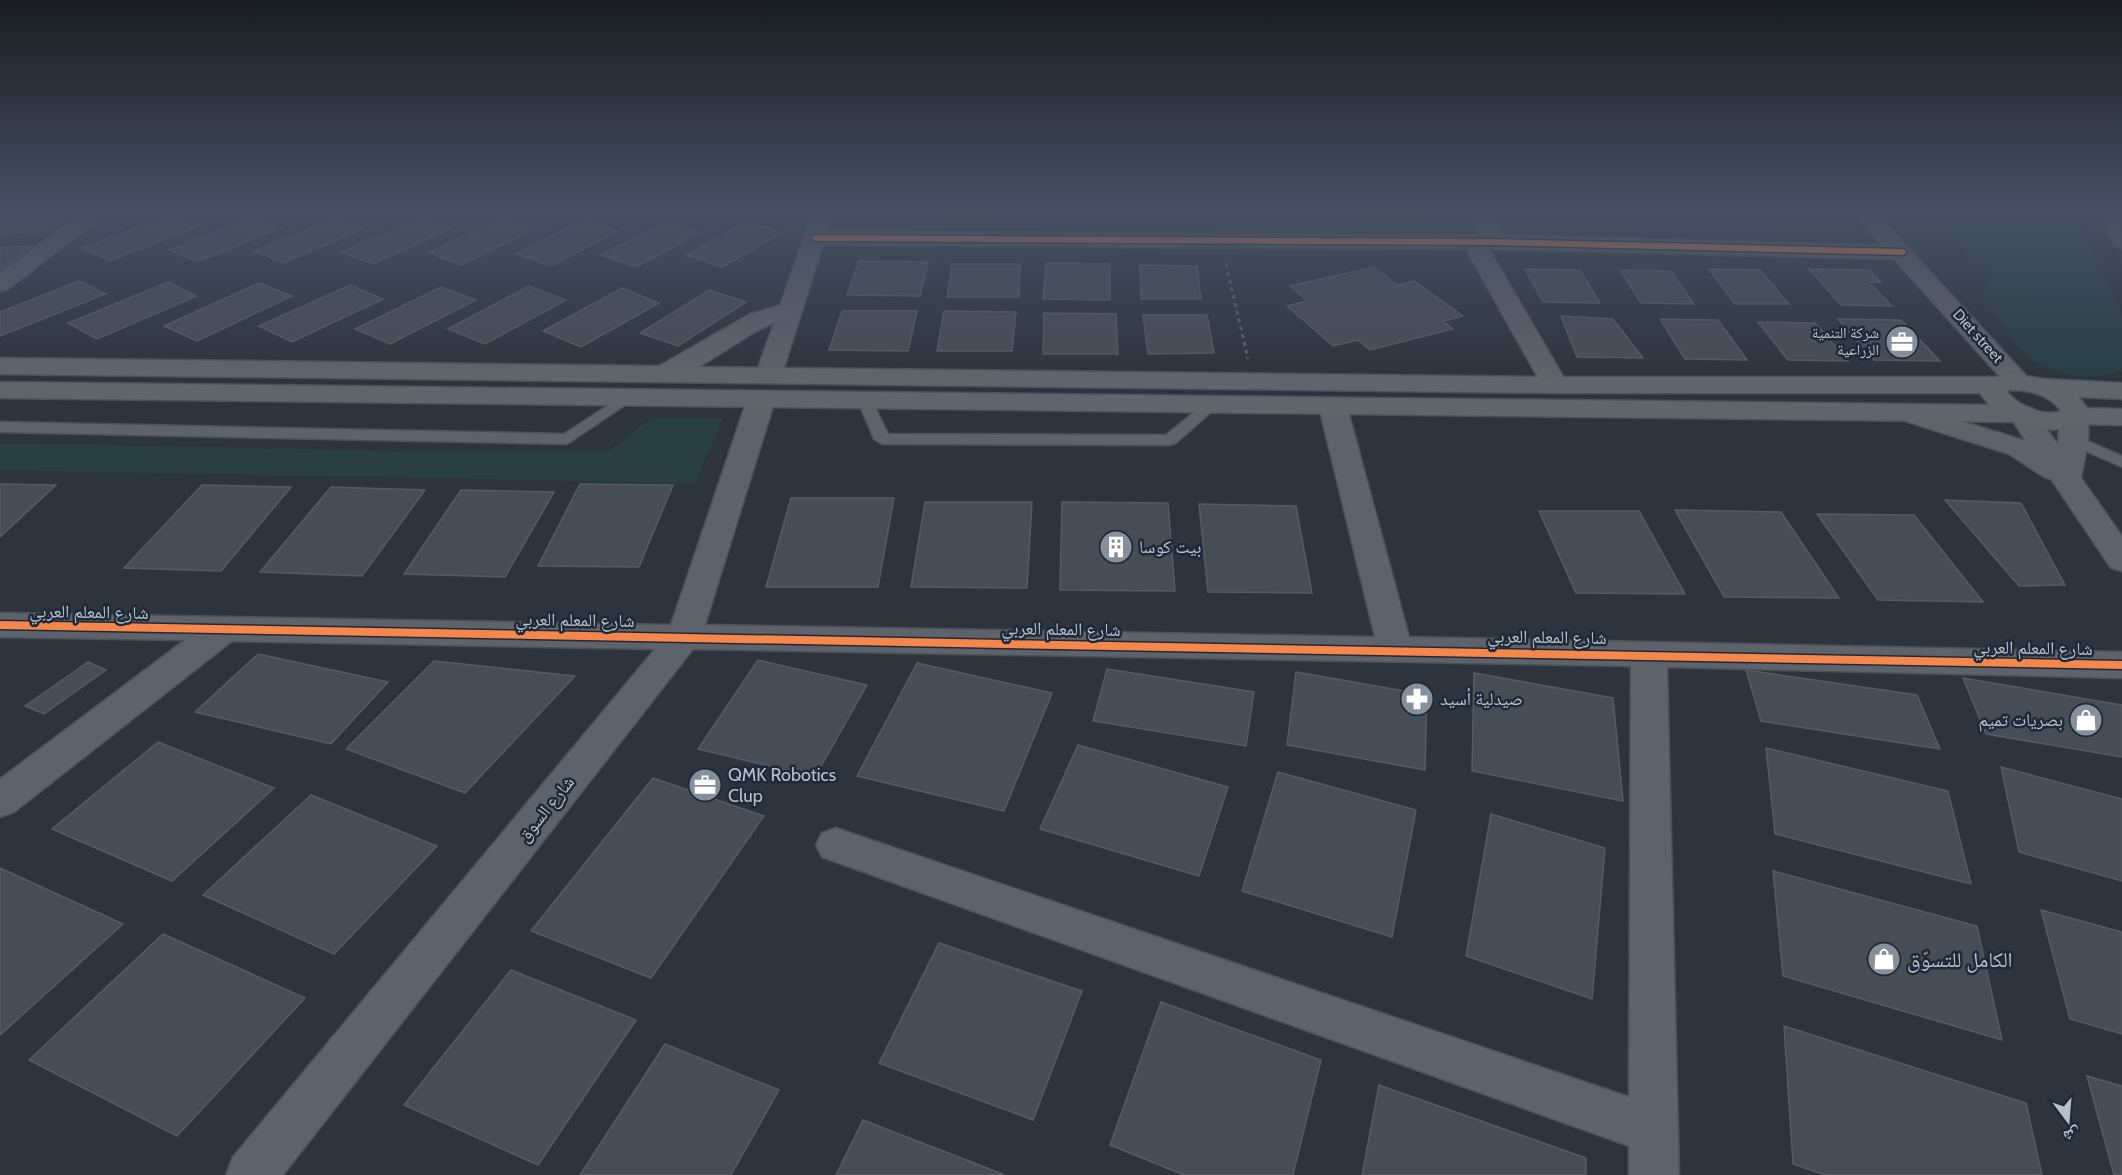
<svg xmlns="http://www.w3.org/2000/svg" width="2122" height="1175" viewBox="0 0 2122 1175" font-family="Cabin,'Noto Naskh Arabic',sans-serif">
	<rect width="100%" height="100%" fill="#2d343d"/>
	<!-- green -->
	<path fill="#293f44" d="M1219,212H1464L1475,231L1222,230Z
		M1921,212H2073L2122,314V371C2091,382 2048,377 2024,352C2009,335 1996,314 1982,295L1993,275Z
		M651,418H723L695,483L0,470V443L400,451H609Z"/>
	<!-- building -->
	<path fill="#474d55" stroke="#555b65" stroke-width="1.5" d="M0,212H72L51,231L0,234Z
		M1530,212H1590L1592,214L1531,213Z
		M1701,212H1751L1753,214L1702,213Z
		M173,214L200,226L109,261L82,248Z
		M253,216L282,227L198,262L169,250Z
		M336,217L365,228L284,263L254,251Z
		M421,217L452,228L373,264L342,252Z
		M503,218L535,229L461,265L429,253Z
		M586,219L619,231L550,266L516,254Z
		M667,221L701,232L636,267L601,255Z
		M748,221L783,233L722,267L686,255Z
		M33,246L0,272V247Z
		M859,261L928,262L920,296L847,295Z
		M1046,263L1110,264V300L1043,299Z
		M952,264H1020L1019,297H947Z
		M1140,265L1197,266L1201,299H1141Z
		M1374,267L1397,285L1414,281L1463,316L1443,321L1453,329L1370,350L1358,340L1333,346L1287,306L1307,301L1290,286Z
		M1525,269L1580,270L1600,303L1543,302Z
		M1709,269L1760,270L1789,304H1735Z
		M1809,269L1869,270L1881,282H1868L1892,306L1841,305Z
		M1620,270L1671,271L1694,304L1641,303Z
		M79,281L106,294L0,336V312Z
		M168,282L197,296L97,339L68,323Z
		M259,283L292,296L197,341L164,326Z
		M350,285L383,299L292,342L259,326Z
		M529,286L566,300L485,344L448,329Z
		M441,287L476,300L390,344L355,329Z
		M622,288L659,303L581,347L543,331Z
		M709,290L746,302L678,346L640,333Z
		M842,311H917L908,351L829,350Z
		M944,311L1016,312L1012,351H937Z
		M1044,313L1116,314L1118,354H1043Z
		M1143,315H1207L1214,353L1148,354Z
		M1561,316L1613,319L1643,358L1577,357Z
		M1660,319L1718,320L1747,360L1685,359Z
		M1838,319L1901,320L1940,361L1874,360Z
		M1758,322L1815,323L1848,361L1788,360Z
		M0,484L56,485L0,537Z
		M580,484L673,485L639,567L538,566Z
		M202,485L291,487L221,571L124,568Z
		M331,487L425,490L362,576L260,572Z
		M461,490L554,492L505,577L404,574Z
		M791,498H894L878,587H766Z
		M1945,500L2021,503L2065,585L2019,586Z
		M925,502H1032L1027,588L911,587Z
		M1062,502L1168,503L1175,591L1060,590Z
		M1199,504L1296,506L1312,593L1208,592Z
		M1675,510L1781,512L1839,598L1724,597Z
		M1539,511H1639L1685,594L1576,593Z
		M1817,514L1914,515L1983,602L1878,600Z
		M258,654L388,682L331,744L195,712Z
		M758,660L867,685L815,777L698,749Z
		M434,661L575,676L465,793L346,749Z
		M88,662L106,670L44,714L25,706Z
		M917,663L1052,693L1004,811L857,776Z
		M1107,669L1254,692L1246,746L1093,721Z
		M1746,670L1917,695L1940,749L1761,721Z
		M1296,672L1427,695L1425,770L1287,745Z
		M1474,673L1613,698L1623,801L1472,771Z
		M1963,678L2122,705V757L1986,734Z
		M158,742L274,788L172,881L52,829Z
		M1078,745L1228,787L1199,876L1040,829Z
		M1766,748L1948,791L1971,884L1775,834Z
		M2001,767L2122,799V881L2019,852Z
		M1278,772L1416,810L1392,937L1242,891Z
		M653,778L764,816L651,978L531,931Z
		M311,795L437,846L334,954L203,895Z
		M1491,814L1605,848L1592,999L1466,956Z
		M0,868L123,924L0,1035Z
		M1773,871L1977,926L2002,1040L1783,976Z
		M2041,910L2122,932V1034L2070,1019Z
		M163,934L305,998L177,1136L29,1060Z
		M939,943L1082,991L1033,1120L879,1063Z
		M511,970L636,1020L538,1165L404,1105Z
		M1161,1002L1321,1060L1293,1175H1184L1110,1145Z
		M1784,1026L2026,1103L2042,1175H1825L1793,1164Z
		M665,1044L779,1090L731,1175H580Z
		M2087,1076L2122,1086V1175H2114Z
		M1379,1085L1586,1158V1175H1362Z
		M863,1120L1005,1175H836Z"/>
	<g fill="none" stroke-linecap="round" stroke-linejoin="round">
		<!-- lane casing -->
		<g stroke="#4c5057" stroke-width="3">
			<path id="lane" d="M626,394L631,395L633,398L631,401L567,444L0,432V422L564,434Z
				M865,397L872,401L888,434L1166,435L1207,402H1217L1219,405L1176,443L1170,445L882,444L874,439L858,401Z
				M2073,435L2122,456V467L2067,443L2065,440Z"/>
		</g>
		<!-- street casing -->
		<g stroke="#4c5057" stroke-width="3">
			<path id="street" d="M84,212H108L8,289L0,291V273Z
				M813,212H833L828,231L1480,235L1469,212H1490L1503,235L1881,245L1853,212H1875L2032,382L2028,388L2019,390L2010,388L1894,259L1489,249L1568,385L1564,391L1555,393L1546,391L1542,385L1466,249L823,245L782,374L778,380L769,382L760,380L756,374Z
				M761,392L771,394L775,400L705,625L1375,637L1319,407L1323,401L1333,399L1343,401L1347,407L1409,637L2122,652V678L1667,667L1679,1175H1629V1146L822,857L816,845L822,833L836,828L1629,1097L1631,666L693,649L283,1175H226L233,1157L655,649L232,641L14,812L0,817V779L185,640L0,637V613L671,625L747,400L751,394Z
				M2022,406L2032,408L2058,445L2059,416L2063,410L2073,408L2083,410C2095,427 2084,459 2081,478L2122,536V571L2111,568L2051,479L2044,477L2009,454L1905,421L1901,415L1905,409L1915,407L2026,441L2008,414L2012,408Z"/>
		</g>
		<!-- primary casing -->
		<g stroke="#4b505a" stroke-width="3">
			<path id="primary" d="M791,302L800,304L803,309L800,314L783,318L753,333L699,367L1555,377H1994L2013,374L2045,379L2122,383V399L2079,397L2087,408L2122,409V425L2077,424L2053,430L2017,422L0,398V382L1989,405L1980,393H1555L0,374V358L659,366L750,314ZM2010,390C2029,390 2049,394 2061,411C2043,417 2019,406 2007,392Z"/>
		</g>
		<!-- highway casing -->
		<g stroke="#4a5059" stroke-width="3">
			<path id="highway" d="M2099,212H2121L2122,248L2114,246Z"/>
		</g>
		<!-- path -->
		<path stroke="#5b6167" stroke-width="3" stroke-dasharray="4 4" stroke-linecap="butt" d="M1226,264L1248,359"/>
		<!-- lane -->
		<use href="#lane" fill="#5e626a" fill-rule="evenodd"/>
		<!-- street -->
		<use href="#street" fill="#5e626a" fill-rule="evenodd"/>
		<!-- primary -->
		<use href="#primary" fill="#60656c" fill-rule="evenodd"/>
		<!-- highway -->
		<use href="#highway" fill="#5e6164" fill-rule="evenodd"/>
		<!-- cycleway-far1 casing -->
		<g stroke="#1f2a39" stroke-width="9">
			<path id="cycleway-far1" d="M815,238L1495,242L1903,252"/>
		</g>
		<!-- cycleway casing -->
		<g stroke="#1f2a39" stroke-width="11">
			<path id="cycleway" d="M0,625L2122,665"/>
		</g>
		<!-- cycleway-far1 -->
		<use href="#cycleway-far1" stroke="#f5874c" stroke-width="6"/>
		<!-- cycleway -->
		<use href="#cycleway" stroke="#f5874c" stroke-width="8"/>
	</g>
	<!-- sky -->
	<linearGradient id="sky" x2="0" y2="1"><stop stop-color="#191d22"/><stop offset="0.56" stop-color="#465062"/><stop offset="1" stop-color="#465062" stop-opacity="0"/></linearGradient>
	<rect width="2122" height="376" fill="url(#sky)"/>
	<!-- icons -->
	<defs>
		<g id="office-disc" transform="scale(1.725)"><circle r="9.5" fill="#878f9b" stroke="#1f2a39"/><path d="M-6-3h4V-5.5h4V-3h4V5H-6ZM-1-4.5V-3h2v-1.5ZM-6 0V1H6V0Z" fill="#fff"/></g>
		<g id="building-disc" transform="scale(1.725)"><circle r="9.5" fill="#878f9b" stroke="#1f2a39"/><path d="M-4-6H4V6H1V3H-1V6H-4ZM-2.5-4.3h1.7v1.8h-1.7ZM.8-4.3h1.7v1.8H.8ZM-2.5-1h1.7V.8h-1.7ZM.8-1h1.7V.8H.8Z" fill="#fff"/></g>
		<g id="pharmacy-disc" transform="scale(1.725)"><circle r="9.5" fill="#878f9b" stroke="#1f2a39"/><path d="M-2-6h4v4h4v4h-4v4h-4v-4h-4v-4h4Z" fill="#fff"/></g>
		<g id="shop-disc" transform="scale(1.725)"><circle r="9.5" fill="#878f9b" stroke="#1f2a39"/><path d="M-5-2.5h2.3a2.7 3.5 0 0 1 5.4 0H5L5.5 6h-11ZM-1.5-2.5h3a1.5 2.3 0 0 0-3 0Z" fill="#fff"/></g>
	</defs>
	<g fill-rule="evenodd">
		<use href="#office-disc" x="1902" y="342"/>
		<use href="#building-disc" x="1116" y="547"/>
		<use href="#pharmacy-disc" x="1417" y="699"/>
		<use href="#shop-disc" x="2086" y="720"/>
		<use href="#office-disc" x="705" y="785"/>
		<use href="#shop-disc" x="1884" y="959"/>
	</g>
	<g text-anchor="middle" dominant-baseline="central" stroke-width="5" stroke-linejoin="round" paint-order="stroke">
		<!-- far-poi labels -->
		<g font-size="15" fill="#b8c0cd" stroke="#1f2a39" text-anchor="end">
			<text x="1879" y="333">شركة التنمية<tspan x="1879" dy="17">الزراعية</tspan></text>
		</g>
		<!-- far-street labels -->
		<g font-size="15" fill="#b8c0cd" stroke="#1f2a39">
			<text transform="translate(1978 336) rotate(48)">Diet street</text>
		</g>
		<!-- poi labels -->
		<g font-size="18" fill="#b8c0cd" stroke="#1f2a39" text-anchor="start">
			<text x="1139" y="547">بيت كوسا</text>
			<text x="1440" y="699">صيدلية أسيد</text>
			<text x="2063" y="720" text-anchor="end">بصريات تميم</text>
			<text x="728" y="775">QMK Robotics<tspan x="728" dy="21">Clup</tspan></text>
		</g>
		<!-- street labels -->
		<g font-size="18" fill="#b8c0cd" stroke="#1f2a39">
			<text transform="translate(89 612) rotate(1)">شارع المعلم العربي</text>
			<text transform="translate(575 620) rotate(1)">شارع المعلم العربي</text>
			<text transform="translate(1061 629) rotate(1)">شارع المعلم العربي</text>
			<text transform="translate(1547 637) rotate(1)">شارع المعلم العربي</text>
			<text transform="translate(2033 648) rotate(1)">شارع المعلم العربي</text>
			<text transform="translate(546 809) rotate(-51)">شارع السوق</text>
		</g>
		<!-- near-poi labels -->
		<g font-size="21" fill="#b8c0cd" stroke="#1f2a39" text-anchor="start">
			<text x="1907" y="959">الكامل للتسوّق</text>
		</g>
	</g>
	<!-- north arrow -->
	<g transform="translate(2068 1121) rotate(164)" stroke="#1f2a39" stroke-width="4.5" paint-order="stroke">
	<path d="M0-4.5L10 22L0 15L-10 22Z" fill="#b8c0cd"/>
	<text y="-9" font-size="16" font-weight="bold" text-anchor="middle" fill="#b8c0cd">ش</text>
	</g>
</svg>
